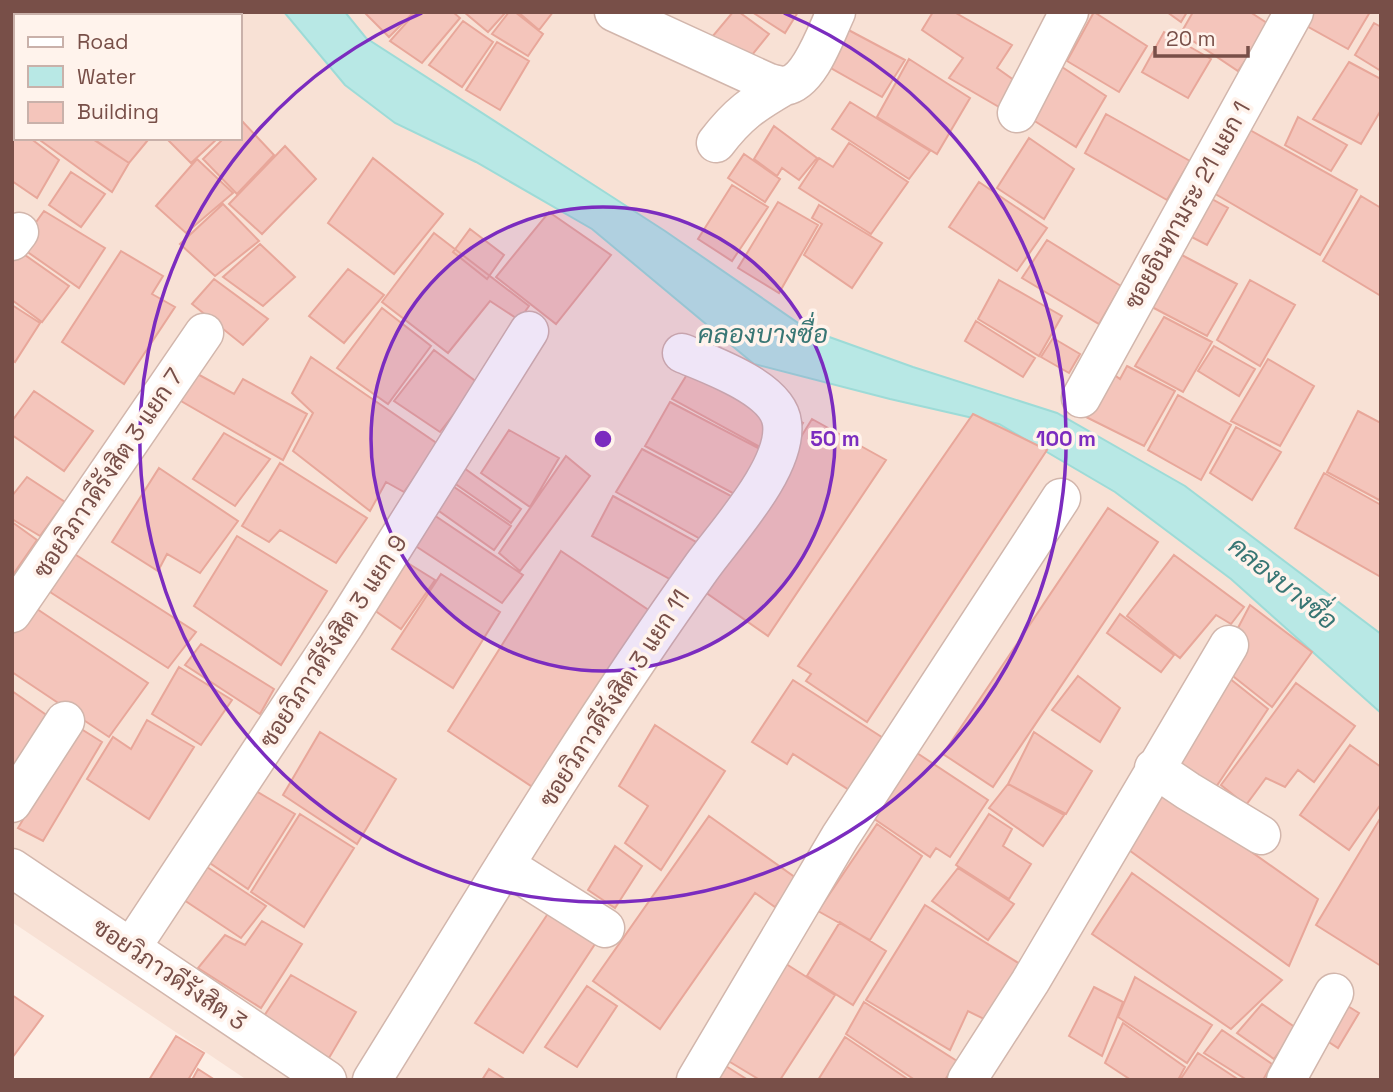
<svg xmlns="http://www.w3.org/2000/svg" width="1393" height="1092" viewBox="0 0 1393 1092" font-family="'Space Grotesk',Sarabun,sans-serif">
	<rect width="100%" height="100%" fill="#fdeee5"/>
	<!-- residential -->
	<path fill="#f8e1d5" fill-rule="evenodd" d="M12,12H284L345,85L395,123L476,162L592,229L753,364L890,399L999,424L1115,492L1231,579L1381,713V1080H247L12,922ZM16,16H240V138H16Z
		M345,12H1381V634L1185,486L1057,413L913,367L807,329L665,231L366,38Z"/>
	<!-- water -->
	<path fill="#b8e8e5" stroke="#9ddbd7" stroke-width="2" d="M284,12H345L366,38L665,231L807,329L913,367L1057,413L1185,486L1381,634V713L1231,579L1115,492L999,424L890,399L754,364L592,229L476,162L395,123L345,85Z"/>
	<!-- building -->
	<path fill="#f4c5bb" stroke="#e8a79a" stroke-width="2" d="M12,12H45L43,16H16V53L12,58Z
		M364,12H414L389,37Z
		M416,12H453L460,18L422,63L390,41Z
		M464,12H506L488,32Z
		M509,12H515L543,34L528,56L492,34Z
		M518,12H553L539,30Z
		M733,12H739L769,34L748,60L712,37Z
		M752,12H798L785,33Z
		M933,12H954L1012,45L997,68L1018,83L999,107L949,78L963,58L922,30Z
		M1094,12L1147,46L1119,92L1067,61Z
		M1167,12H1187L1181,22Z
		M1193,12H1250L1270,25L1238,71L1181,33Z
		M1300,12H1370L1348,49L1296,20Z
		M463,21L493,42L462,87L429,65Z
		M1374,23L1381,27V71L1355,55Z
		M841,26L905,60L882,97L822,63Z
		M1164,32L1211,59L1188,98L1142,72Z
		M497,42L529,61L500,110L466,90Z
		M909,59L970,98L937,154L877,117Z
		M1349,62L1381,79V110L1361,144L1313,119Z
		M1062,67L1106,96L1076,147L1033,120Z
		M850,102L930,151L909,179L832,129Z
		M1106,114L1190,161L1167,200L1085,153Z
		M1298,117L1347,145L1331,171L1285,145Z
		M242,121L274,155L237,194L203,159L224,138H240V123Z
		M12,125L16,128V138H30L59,160L37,198L12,181Z
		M1241,125L1357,190L1320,255L1205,188Z
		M774,126L817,158L799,180L782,168L777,176L754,159Z
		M37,138H91L129,163L112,192Z
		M92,138H146L148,140L129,163Z
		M166,138H218L191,163Z
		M1029,138L1074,169L1044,219L997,188Z
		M849,143L908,182L871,234L799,188L819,158L833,167Z
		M285,146L316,179L262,234L229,204Z
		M744,154L780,179L765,202L728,178Z
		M373,158L443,214L394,274L328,223Z
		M197,159L233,193L186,233L156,206Z
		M71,172L105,194L81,227L49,205Z
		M979,182L1047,228L1017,271L949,227Z
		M732,185L768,207L732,261L698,239Z
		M1201,193L1228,208L1207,245L1180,231Z
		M1361,196L1381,208V296L1323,261Z
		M778,202L818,225L779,293L738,268Z
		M223,204L259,241L215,276L180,244Z
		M819,205L882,243L852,288L804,255L822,224L812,218Z
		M44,211L105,248L79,288L19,246Z
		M549,212L611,255L556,324L496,277Z
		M470,229L504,255L487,279L453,252Z
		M434,233L529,306L519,320L490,301L448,353L382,302Z
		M1047,240L1121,286L1099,324L1022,278Z
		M260,244L295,277L263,306L223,277Z
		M15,248L69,286L42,322L12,300V252Z
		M121,251L163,276L152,294L175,307L124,384L62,342Z
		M1180,254L1237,284L1207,336L1150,306Z
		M348,269L384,295L344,343L309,316Z
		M214,279L268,319L243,345L192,304Z
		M999,280L1062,316L1039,356L978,319Z
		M1250,280L1295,305L1260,366L1217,340Z
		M12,305L40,323L15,362L12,360Z
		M382,308L431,346L388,404L337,368Z
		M1164,317L1212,342L1183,392L1135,366Z
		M976,321L1035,358L1023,377L965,341Z
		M1053,338L1080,354L1069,373L1041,357Z
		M1214,346L1255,369L1239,396L1198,371Z
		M434,350L478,383L440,432L394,401Z
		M311,357L438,444L404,492L386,482L370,511L293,451L313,413L292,393Z
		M1268,359L1314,386L1280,446L1231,421Z
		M694,363L803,423L782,459L672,399Z
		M1127,366L1175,391L1144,446L1078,413L1105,368L1120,379Z
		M192,371L234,394L243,379L307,414L283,460L174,397Z
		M34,391L93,431L64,471L12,435V421Z
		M1178,395L1231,425L1201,480L1148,450Z
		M670,402L781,460L753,504L645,446Z
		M1358,411L1381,423V501L1327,472Z
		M973,414L1047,450L867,722L806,681L811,674L798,666Z
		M812,419L886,460L768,636L705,592Z
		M1236,427L1281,452L1252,500L1210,473Z
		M509,430L559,458L530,507L481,473Z
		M224,433L270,459L235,506L193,479Z
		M642,449L752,507L722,551L616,492Z
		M566,456L590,476L520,571L499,553Z
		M280,463L367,518L336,563L280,530L269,542L242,526Z
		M457,463L521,509L511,523L447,478Z
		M159,468L238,521L200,573L167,554L158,571L112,542Z
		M1324,473L1381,505V577L1295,528Z
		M27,477L65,502L40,536L12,519V496Z
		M444,480L511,526L494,550L429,504Z
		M613,496L720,555L695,593L592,536Z
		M1108,508L1158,542L993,787L943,754Z
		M428,511L523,575L502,603L408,541Z
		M12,522L37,540L12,576Z
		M237,536L327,591L281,665L194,606Z
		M561,551L659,617L540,792L448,731Z
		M73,553L196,632L168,668L50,592Z
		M1174,555L1244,607L1231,624L1216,615L1180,658L1127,616Z
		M398,557L435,580L401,629L367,605Z
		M441,574L500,612L453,688L392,649Z
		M31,605L148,683L109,737L12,672V635Z
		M1250,605L1312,652L1272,707L1229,673V645Z
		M1120,614L1174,655L1161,672L1107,633Z
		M201,644L274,689L260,714L185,665Z
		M179,667L232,700L201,745L152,714Z
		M1078,676L1120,708L1100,742L1052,710Z
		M1229,678L1268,709L1212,793L1170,763Z
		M793,680L891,743L857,795L793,754L787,764L752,742Z
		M1296,683L1355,726L1314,782L1298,770L1285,787L1266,778L1246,805L1221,785Z
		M12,691L55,721L12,783Z
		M147,720L194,747L149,819L87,779L113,737L131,749Z
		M655,725L725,771L661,870L625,843L648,806L619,786Z
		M78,727L102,742L43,841L18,828Z
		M320,732L396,779L357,844L283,795Z
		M1034,732L1092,771L1066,814L1008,784Z
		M1350,745L1381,767V804L1349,850L1300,815Z
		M914,751L988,800L950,857L936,848L930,857L870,816Z
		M1008,784L1064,815L1043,846L989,808Z
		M249,787L295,814L248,889L201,857Z
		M1161,788L1318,899L1289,966L1122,845Z
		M300,814L354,848L304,927L251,892Z
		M989,814L1012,829L1003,846L1031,864L1009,899L956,865Z
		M709,816L796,878L775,907L755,893L660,1029L593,981Z
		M1381,817V966L1316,925Z
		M877,824L922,856L870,940L818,911Z
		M615,846L642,866L615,908L588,890Z
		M204,865L266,906L241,938L181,898Z
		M958,868L1014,904L988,940L932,901Z
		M1132,873L1282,980L1231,1029L1092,934Z
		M925,905L1020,964L988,1021L968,1011L950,1050L866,1000Z
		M551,909L599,938L523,1053L475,1023Z
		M262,921L302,944L261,1008L198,968L225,935L245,945Z
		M840,922L886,951L853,1005L807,976Z
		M783,962L835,995L780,1080H760L725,1059Z
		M291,975L356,1012L329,1058L262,1019Z
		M1135,977L1212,1025L1187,1063L1118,1017Z
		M587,986L617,1006L577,1067L545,1047Z
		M1094,987L1123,1002L1102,1056L1069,1036Z
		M12,995L43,1016L12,1058Z
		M1338,1000L1359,1013L1338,1048L1318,1035Z
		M864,1002L957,1061L945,1080H915L846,1034Z
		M1262,1004L1296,1028L1274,1059L1237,1033Z
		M1123,1023L1185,1067L1178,1080H1131L1105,1063Z
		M1222,1030L1272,1064L1263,1080H1247L1204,1053Z
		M176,1036L204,1053L188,1080H149Z
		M845,1037L909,1080H818Z
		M1198,1053L1239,1080H1180Z
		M721,1063L748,1080H710Z
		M198,1069L215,1080H192Z
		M489,1069L506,1080H482Z"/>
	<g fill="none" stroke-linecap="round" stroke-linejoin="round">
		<!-- minor casing -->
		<g stroke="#d2b6ac" stroke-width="41">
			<path id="minor" d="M614,12L769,83C774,84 780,86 785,86C810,82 826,33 836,12
				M66,16L69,12
				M12,89L16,84
				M1017,113L1069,12
				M716,143C738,114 753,104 784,86
				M12,241L19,232
				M1081,398L1294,12
				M12,613L204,333
				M1154,768L1188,791L1261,835
				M12,803L65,721
				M505,865L605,928
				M12,868L327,1080
				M131,948L345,624L529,331
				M372,1080C479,908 583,733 701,568C726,533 788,467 782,423C778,388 710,365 682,353
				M696,1080L840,837L1061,498
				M967,1080L1030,982L1229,645
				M1286,1080L1334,993"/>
		</g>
		<!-- minor -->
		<use href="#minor" stroke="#fff" stroke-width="38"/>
	</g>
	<!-- distance rings -->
	<circle cx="603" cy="439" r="232" fill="#7b2cbf" fill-opacity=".12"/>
	<g fill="none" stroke="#7b2cbf" stroke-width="3.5">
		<circle cx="603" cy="439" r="232"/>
		<path d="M784 13A463 463 0 1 1 422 13"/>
	</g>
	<g text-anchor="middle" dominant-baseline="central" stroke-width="7" stroke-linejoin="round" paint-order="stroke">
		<!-- street labels -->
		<g font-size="24" fill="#784f48" stroke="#fff3ec">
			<text transform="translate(1187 205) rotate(-61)">ซอยอินทามระ 21 แยก 1</text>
			<text transform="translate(108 473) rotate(-56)">ซอยวิภาวดีรังสิต 3 แยก 7</text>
			<text transform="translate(333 641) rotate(-57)">ซอยวิภาวดีรังสิต 3 แยก 9</text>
			<text transform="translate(614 698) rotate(-57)">ซอยวิภาวดีรังสิต 3 แยก 11</text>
			<text transform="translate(170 974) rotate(34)">ซอยวิภาวดีรังสิต 3</text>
		</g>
		<!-- water labels -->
		<g font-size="26" font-style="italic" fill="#387674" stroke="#fff3ec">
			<text x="763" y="334">คลองบางซื่อ</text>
			<text transform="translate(1283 583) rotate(39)">คลองบางซื่อ</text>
		</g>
	</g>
	<circle cx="603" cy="439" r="10" fill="#7b2cbf" stroke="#fff3ec" stroke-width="3.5"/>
	<g font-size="21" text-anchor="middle" font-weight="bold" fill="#7b2cbf" stroke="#fff3ec" stroke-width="7" stroke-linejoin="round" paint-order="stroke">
		<text x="835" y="446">50 m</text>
		<text x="1066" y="446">100 m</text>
	</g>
	<!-- border -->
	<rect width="1393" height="1092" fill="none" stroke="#784f48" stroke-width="28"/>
	<!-- legend -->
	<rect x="14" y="14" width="228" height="126" fill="#fff3ec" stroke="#c9b1aa" stroke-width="2"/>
	<rect x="28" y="37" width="35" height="10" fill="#ffffff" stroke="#c9b1aa" stroke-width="2"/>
	<text x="77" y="49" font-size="21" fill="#784f48">Road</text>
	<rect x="28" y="66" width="35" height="21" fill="#b8e8e5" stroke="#c9b1aa" stroke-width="2"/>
	<text x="77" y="84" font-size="21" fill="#784f48">Water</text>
	<rect x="28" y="102" width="35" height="21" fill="#f4c5bb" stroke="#c9b1aa" stroke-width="2"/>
	<text x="77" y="119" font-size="21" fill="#784f48">Building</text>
	<!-- scale -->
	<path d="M1155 46v10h93v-10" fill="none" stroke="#784f48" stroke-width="3.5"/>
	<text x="1166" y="46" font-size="21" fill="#784f48" stroke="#fff3ec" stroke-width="5" paint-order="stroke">20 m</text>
</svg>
